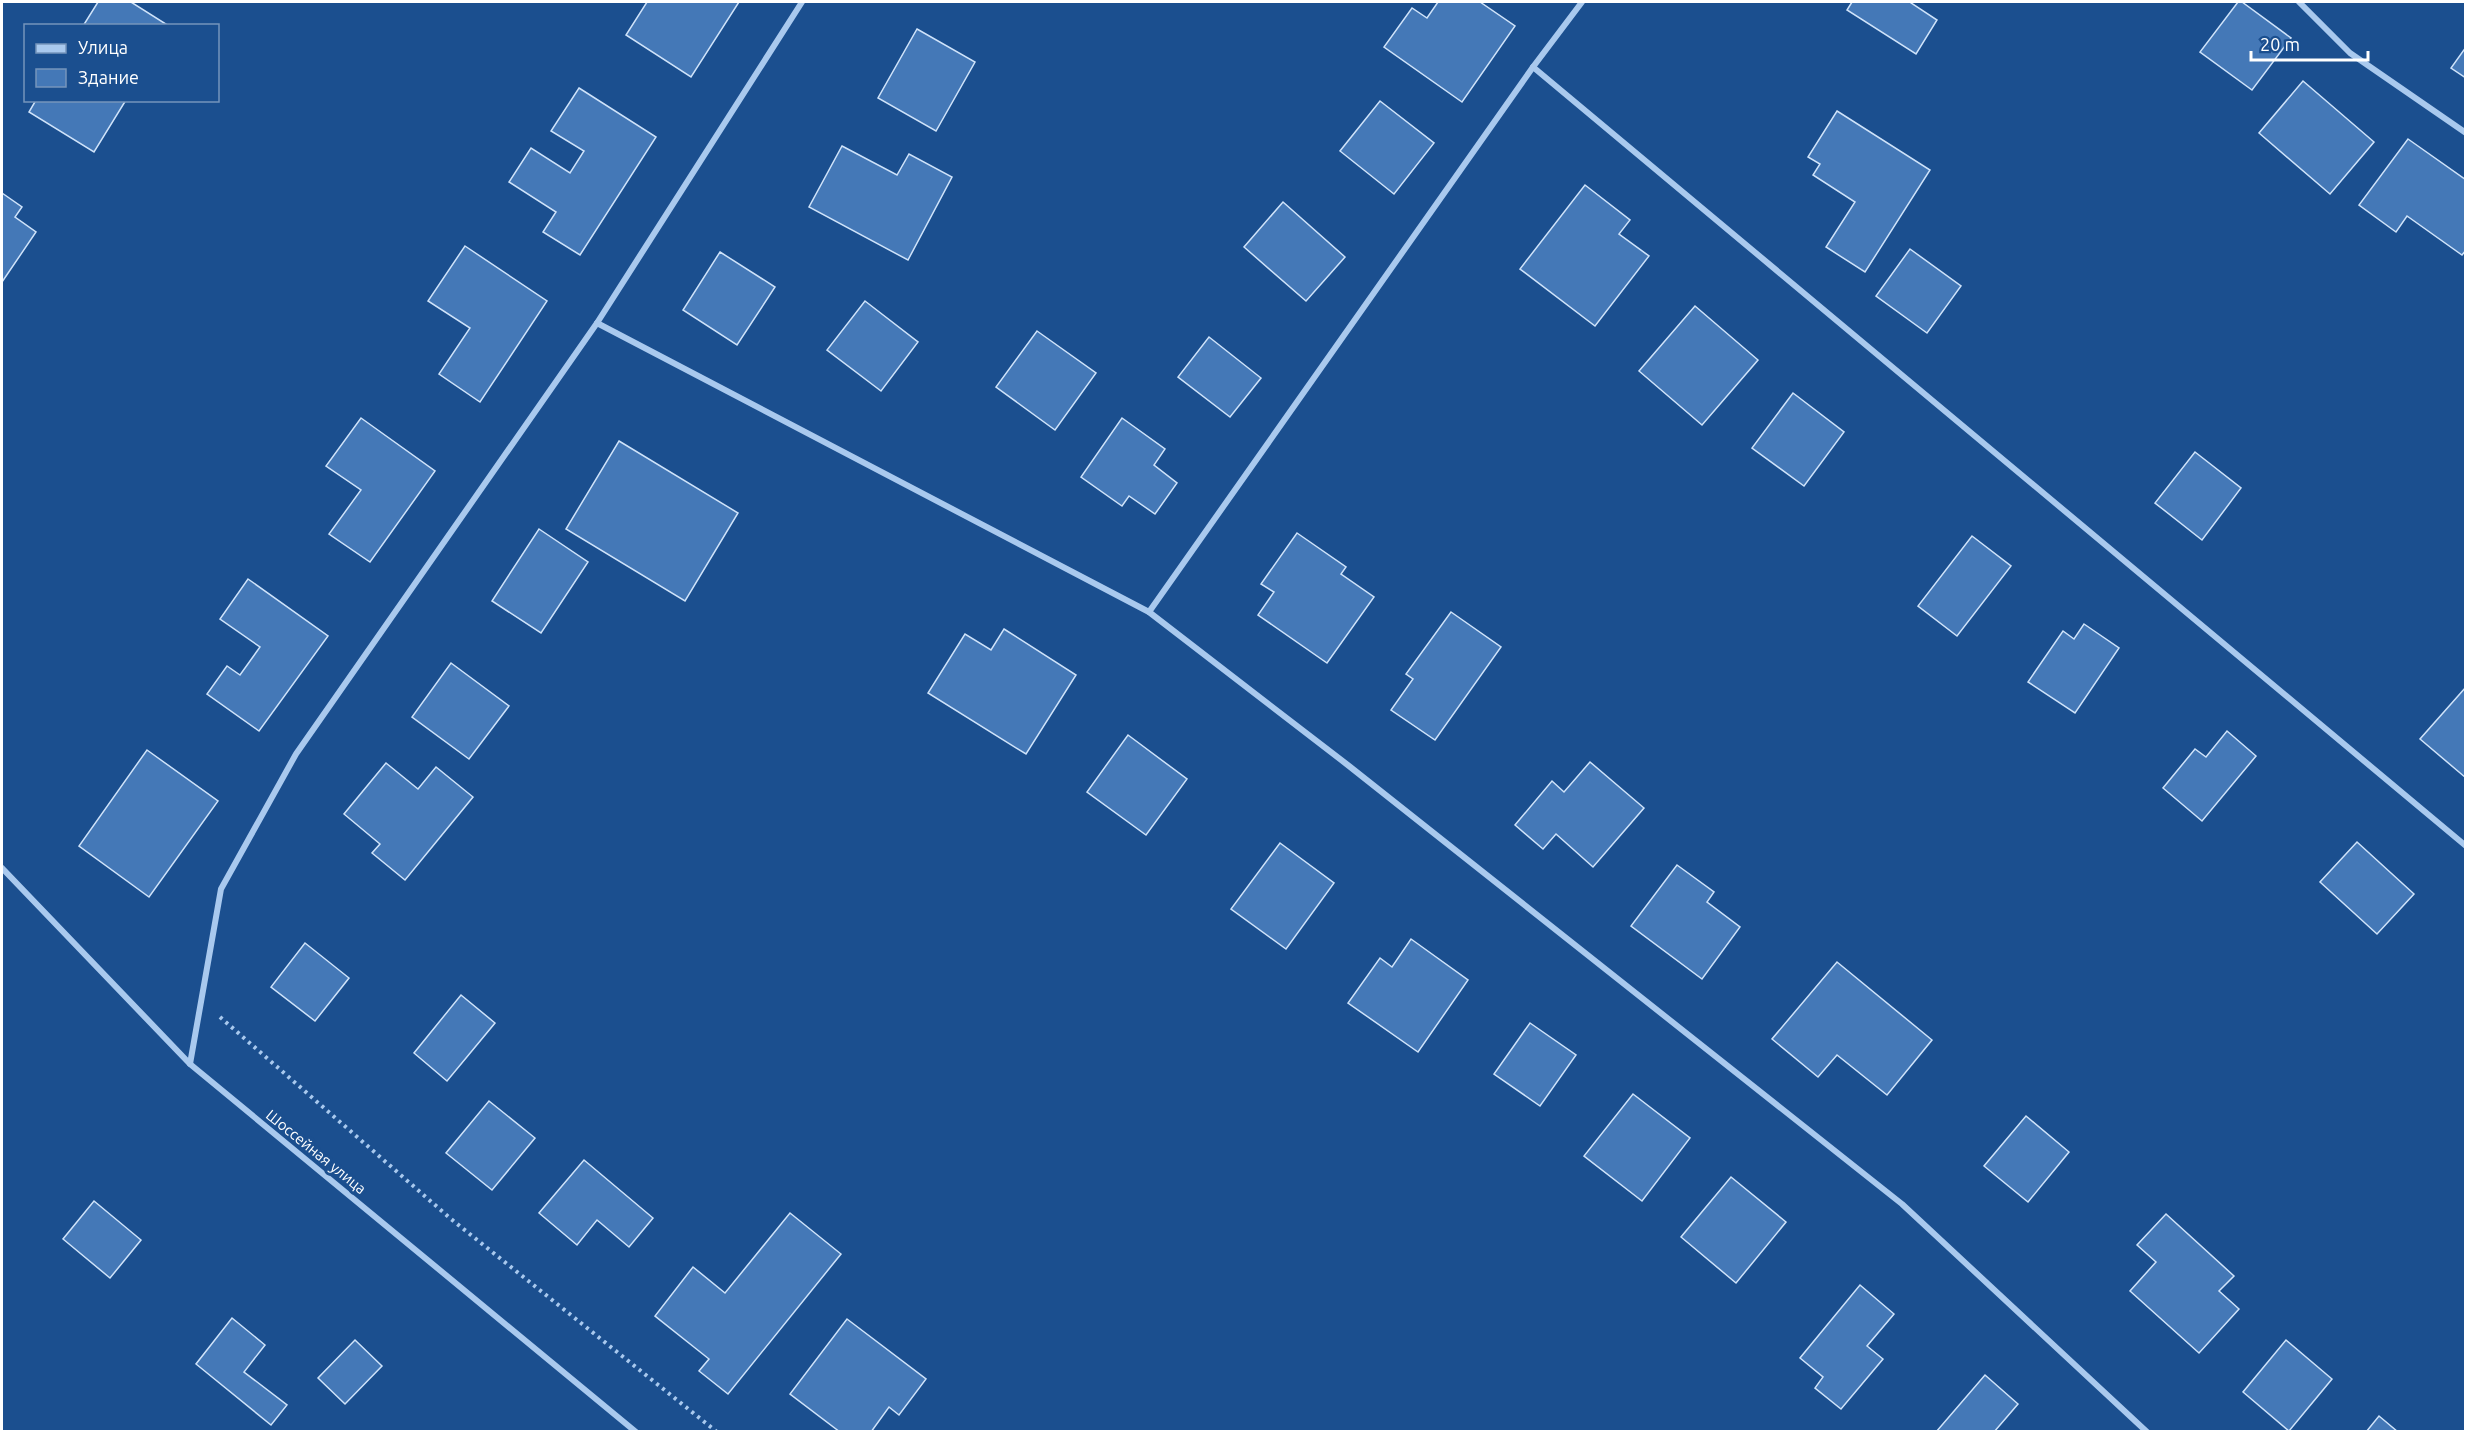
<svg xmlns="http://www.w3.org/2000/svg" width="2467" height="1433" font-family="Ubuntu,sans-serif">
  <style>
    .building { fill: #4478b7; stroke: #cfe3fa; stroke-width: 1.5 }
    .lines { fill: none; stroke-linecap: round; stroke-linejoin: round }
    .path { stroke: #a9c9ee; stroke-width: 4; stroke-dasharray: 3 4.5; stroke-linecap: butt }
    .minor { stroke: #a9c9ee; stroke-width: 6 }
    .labels { text-anchor: middle; stroke-width: 6; stroke-linejoin: round; paint-order: stroke }
    .street-label { font-size: 15px; fill: #fff; stroke: #1b4f8f }
  </style>
  <rect width="100%" height="100%" fill="#1b4f8f"/>
  <g class="building">
    <polygon points="98,2 131,2 169,26 83,26"/>
    <polygon points="647,2 739,2 691,77 626,35"/>
    <polygon points="1438,2 1480,2 1515,26 1462,102 1384,47 1412,8 1427,18"/>
    <polygon points="1852,2 1912,2 1911,3 1937,20 1916,54 1847,10"/>
    <polygon points="2238,2 2242,2 2291,38 2252,90 2200,52"/>
    <polygon points="917,29 975,62 936,131 878,98"/>
    <polygon points="2466,47 2466,78 2451,68"/>
    <polygon points="2303,81 2374,142 2330,194 2259,133"/>
    <polygon points="579,88 656,137 580,255 543,232 556,212 509,182 531,148 570,173 584,151 551,131"/>
    <polygon points="36,100 126,100 94,152 29,112"/>
    <polygon points="1380,101 1434,143 1394,194 1340,151"/>
    <polygon points="1837,111 1930,170 1865,272 1826,247 1855,202 1813,175 1820,164 1808,157"/>
    <polygon points="2408,139 2466,180 2466,250 2462,255 2407,216 2396,232 2359,205"/>
    <polygon points="842,146 897,175 909,154 952,177 908,260 809,207"/>
    <polygon points="1585,185 1630,220 1619,234 1649,256 1595,326 1520,269"/>
    <polygon points="2,193 22,207 15,217 36,232 2,282"/>
    <polygon points="1283,202 1345,257 1306,301 1244,247"/>
    <polygon points="465,246 547,301 480,402 439,374 470,328 428,301"/>
    <polygon points="1910,249 1961,286 1927,333 1876,296"/>
    <polygon points="720,252 775,287 737,345 683,310"/>
    <polygon points="865,301 918,342 881,391 827,350"/>
    <polygon points="1695,306 1758,360 1702,425 1639,371"/>
    <polygon points="1037,331 1096,373 1055,430 996,387"/>
    <polygon points="1209,337 1261,378 1230,417 1178,377"/>
    <polygon points="1793,393 1844,432 1804,486 1752,448"/>
    <polygon points="361,418 435,471 370,562 329,534 361,490 326,466"/>
    <polygon points="1122,418 1165,449 1154,465 1177,483 1155,514 1129,496 1122,506 1081,477"/>
    <polygon points="619,441 738,513 685,601 566,529"/>
    <polygon points="2195,452 2241,488 2202,540 2155,503"/>
    <polygon points="539,529 588,562 541,633 492,601"/>
    <polygon points="1297,533 1346,567 1341,574 1374,597 1327,663 1258,615 1274,592 1261,584"/>
    <polygon points="1972,536 2011,566 1957,636 1918,606"/>
    <polygon points="248,579 328,636 259,731 207,694 227,666 240,675 260,647 220,619"/>
    <polygon points="1451,612 1501,647 1435,740 1391,710 1413,679 1406,674"/>
    <polygon points="2084,624 2119,648 2075,713 2028,682 2063,631 2074,639"/>
    <polygon points="1004,629 1076,675 1026,754 928,693 965,634 991,650"/>
    <polygon points="451,663 509,706 469,759 412,717"/>
    <polygon points="2466,687 2466,778 2420,739"/>
    <polygon points="2227,731 2256,756 2202,821 2163,788 2195,749 2206,757"/>
    <polygon points="1128,735 1187,779 1146,835 1087,792"/>
    <polygon points="147,750 218,801 149,897 79,846"/>
    <polygon points="1590,762 1644,808 1593,867 1556,834 1543,849 1515,825 1552,781 1564,792"/>
    <polygon points="386,763 418,789 436,767 473,797 405,880 372,853 380,844 344,814"/>
    <polygon points="2357,842 2414,894 2377,934 2320,882"/>
    <polygon points="1280,843 1334,883 1286,949 1231,909"/>
    <polygon points="1677,865 1714,892 1707,902 1740,927 1702,979 1631,926"/>
    <polygon points="1411,939 1468,980 1418,1052 1348,1003 1380,958 1392,967"/>
    <polygon points="305,943 349,978 315,1021 271,987"/>
    <polygon points="1837,962 1932,1040 1887,1095 1837,1055 1818,1077 1772,1039"/>
    <polygon points="461,995 495,1023 447,1081 414,1053"/>
    <polygon points="1530,1023 1576,1055 1540,1106 1494,1074"/>
    <polygon points="1633,1094 1690,1138 1642,1201 1584,1156"/>
    <polygon points="489,1101 535,1138 492,1190 446,1153"/>
    <polygon points="2026,1116 2069,1152 2028,1202 1984,1166"/>
    <polygon points="584,1160 653,1218 629,1247 597,1220 577,1245 539,1213"/>
    <polygon points="1731,1177 1786,1222 1736,1283 1681,1237"/>
    <polygon points="94,1201 141,1240 110,1278 63,1239"/>
    <polygon points="790,1213 841,1254 728,1394 699,1371 709,1359 655,1316 693,1267 725,1293"/>
    <polygon points="2166,1214 2234,1276 2219,1291 2239,1309 2199,1353 2130,1291 2156,1262 2137,1245"/>
    <polygon points="1860,1285 1894,1314 1867,1346 1883,1359 1841,1409 1815,1388 1823,1377 1800,1358"/>
    <polygon points="232,1318 265,1345 244,1372 287,1405 271,1425 196,1364"/>
    <polygon points="847,1319 926,1379 899,1415 889,1407 871,1432 840,1432 790,1394"/>
    <polygon points="355,1340 382,1366 345,1404 318,1378"/>
    <polygon points="2286,1340 2332,1379 2289,1431 2243,1392"/>
    <polygon points="1985,1375 2018,1404 1994,1432 1936,1432"/>
    <polygon points="2379,1416 2398,1432 2366,1432"/>
  </g>
  <g class="lines">
    <polyline class="path" points="220,1017 451,1219 717,1432"/>
    <g class="minor">
      <polyline points="2299,2 2350,53 2466,133"/>
      <polyline points="1533,67 2466,846"/>
      <polyline points="597,323 1149,612 1349,766 1902,1204 2147,1432"/>
      <polyline points="1149,612 1533,67 1582,2"/>
      <polyline points="2,868 190,1064 636,1432"/>
      <polyline points="190,1064 221,889 296,754 597,323 802,2"/>
    </g>
  </g>
  <g class="labels">
    <g class="street-label">
      <text transform="translate(316 1152) rotate(39)" y="5">Шоссейная улица</text>
    </g>
  </g>
  <rect width="2467" height="1433" fill="none" stroke="#ffffff" stroke-width="6"/>
  <rect x="24" y="24" width="195" height="78" fill="#1b4f8f" stroke="#7695bc" stroke-width="1.5"/>
  <rect x="36" y="44" width="30" height="9" fill="#a9c9ee" stroke="#7695bc" stroke-width="1.5"/>
  <text x="78" y="54" font-size="18" fill="#ffffff">Улица</text>
  <rect x="36" y="69" width="30" height="18" fill="#4478b7" stroke="#7695bc" stroke-width="1.5"/>
  <text x="78" y="84" font-size="18" fill="#ffffff">Здание</text>
  <path d="M2251 51v9h117v-9" fill="none" stroke="#ffffff" stroke-width="3"/>
  <text x="2260" y="51" font-size="18" fill="#ffffff" stroke="#1b4f8f" stroke-width="4.5" paint-order="stroke">20 m</text>
</svg>
